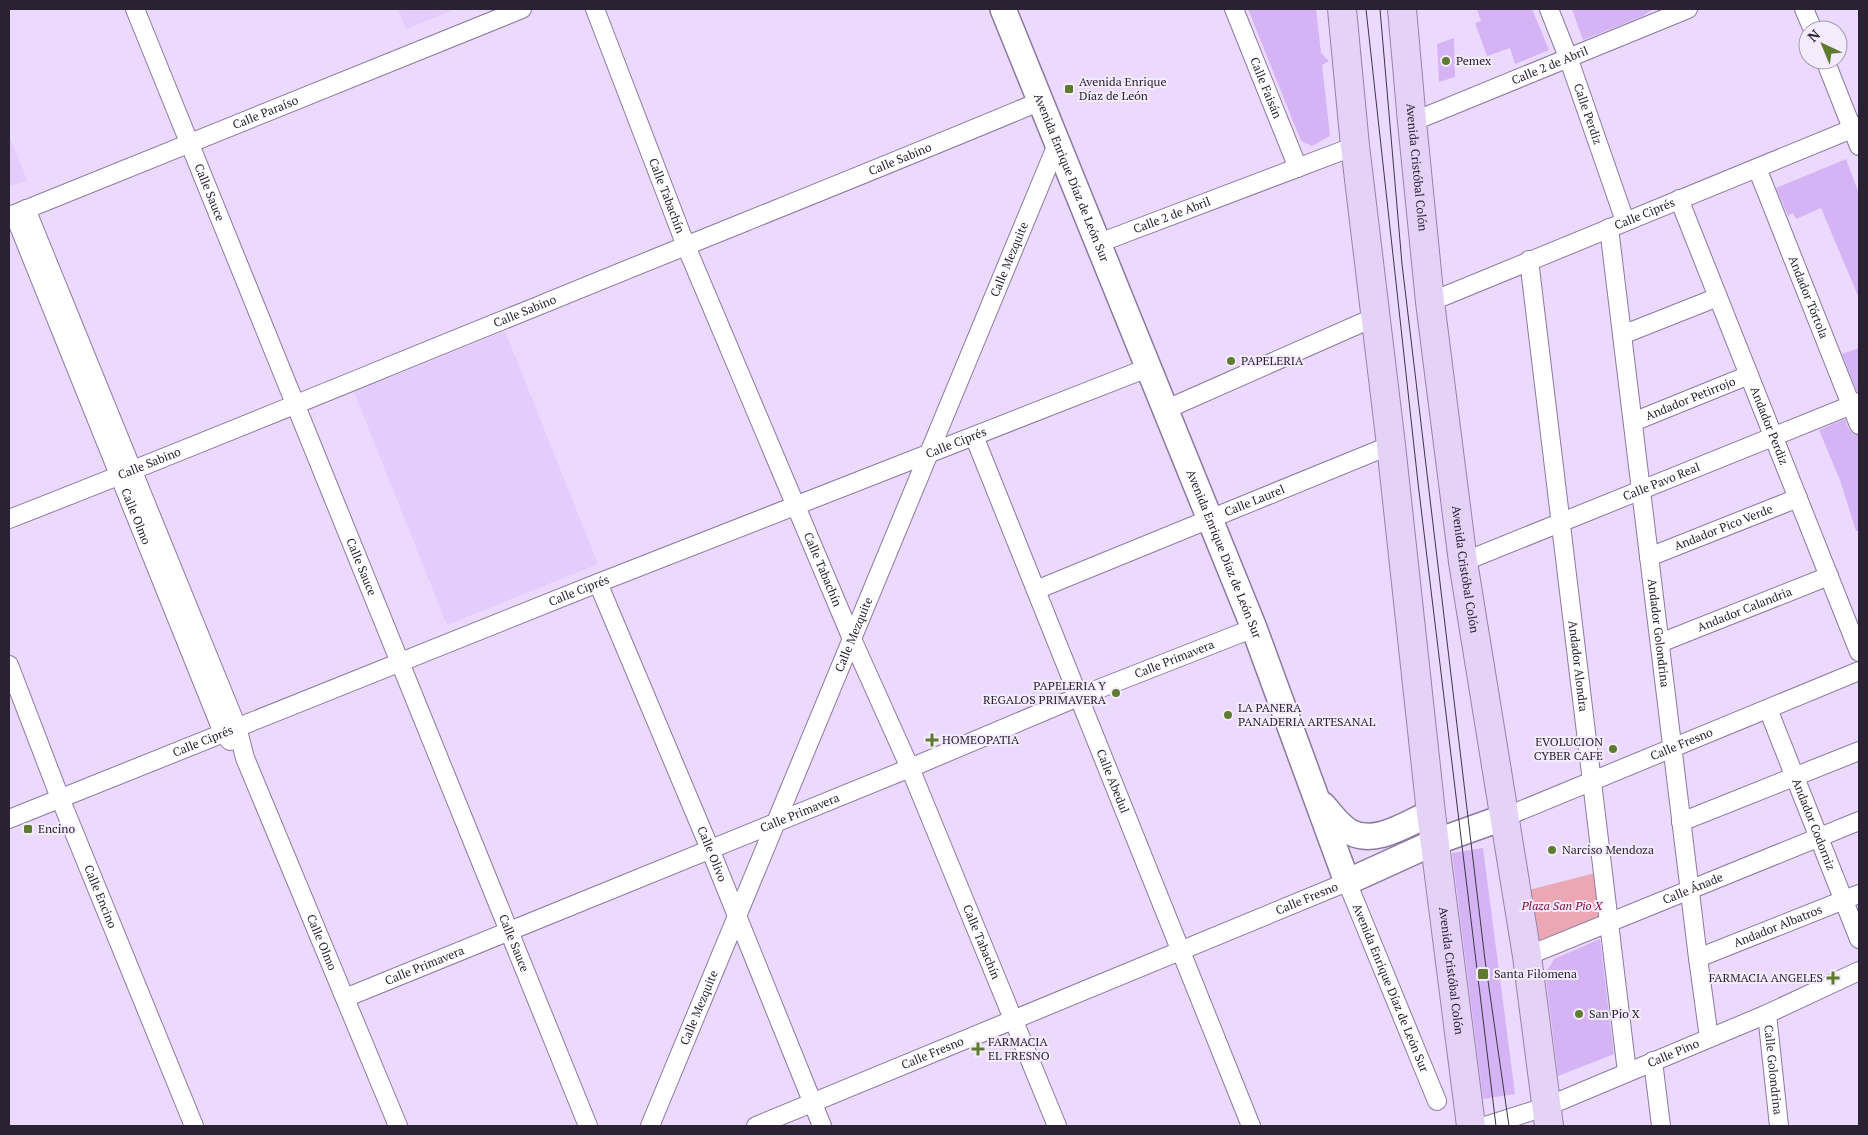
<svg xmlns="http://www.w3.org/2000/svg" width="1868" height="1135" font-family="'PT Serif',serif">
  <style>
    .built { fill: #e4ccfd }
    .green { fill: #eba8b4 }
    .building { fill: #d5b4f5 }
    .lines { fill: none; stroke-linecap: round; stroke-linejoin: round }
    .street-casing { stroke: #8c79a0; stroke-width: 20 }
    .secondary-casing { stroke: #8c79a0; stroke-width: 28 }
    .primary-casing { stroke: #9781ae; stroke-width: 30 }
    .street { stroke: #fff; stroke-width: 18 }
    .secondary { stroke: #fff; stroke-width: 25 }
    .primary { stroke: #e4d2f7; stroke-width: 28 }
    .tram { stroke: #3e3547; stroke-width: 1 }
    .poi-dot { fill: #5e7b30; stroke: #f4ecfd; stroke-width: 2 }
    .labels { text-anchor: middle; stroke-width: 4; stroke-linejoin: round; paint-order: stroke }
    .poi-label { font-size: 12px; fill: #2a2232; stroke: #f4ecfd; text-anchor: start }
    .street-label { font-size: 12px; fill: #2a2232; stroke: #f4ecfd }
    .park-label { font-size: 12px; font-style: italic; fill: #7f0936; stroke: #f4ecfd }
  </style>
  <rect width="100%" height="100%" fill="#ebdafd"/>
  <g class="built">
    <polygon points="398,9 456,9 406,29"/>
    <polygon points="9,136 27,180 9,187"/>
    <polygon points="505,331 598,564 447,625 354,392"/>
  </g>
  <polygon class="green" points="1595,873 1601,917 1537,941 1529,890"/>
  <g class="building">
    <polygon points="1248,9 1316,9 1321,53 1329,61 1322,65 1330,136 1312,146 1301,141"/>
    <polygon points="1477,9 1532,9 1549,50 1515,64 1510,48 1487,56 1475,23 1481,21"/>
    <polygon points="1572,9 1654,9 1641,17 1583,40"/>
    <polygon points="1454,38 1455,77 1439,82 1437,44"/>
    <polygon points="1846,159 1859,194 1859,298 1821,208 1796,219 1793,213 1788,216 1776,188"/>
    <polygon points="1859,348 1859,392 1857,392 1842,354"/>
    <polygon points="1845,419 1849,429 1853,434 1858,435 1859,439 1859,531 1856,531 1840,480 1819,430"/>
    <polygon points="1483,848 1515,1094 1483,1099 1452,853"/>
    <polygon points="1600,939 1614,1054 1558,1076 1545,971 1549,968 1554,959"/>
  </g>
  <g class="lines">
    <defs>
      <g id="street">
        <path id="s1" d="M135,9L588,1126"/>
        <path id="s2" d="M595,9L686,246L852,639L910,768L1057,1126"/>
        <path id="s3" d="M1234,9L1298,168"/>
        <path id="s4" d="M1549,9L1568,57L1625,221"/>
        <polyline points="1804,9 1813,30"/>
        <polyline points="1825,60 1859,146"/>
        <path id="s5" d="M1412,122L1688,9"/>
        <path id="s6" d="M1757,168L1859,425"/>
        <path id="s7" d="M1679,199L1859,652"/>
        <path id="s8" d="M26,209L237,727L245,758L398,1126"/>
        <path id="s9" d="M17,213L522,9"/>
        <path id="s10" d="M14,214L223,733L230,741"/>
        <path id="s11" d="M1609,228L1698,958L1709,1038"/>
        <path id="s12" d="M1099,243L1355,146"/>
        <path id="s13" d="M1529,260L1627,1072"/>
        <path id="s14" d="M1430,302L1859,126"/>
        <polyline points="1622,335 1718,297"/>
        <polyline points="1167,409 1375,317"/>
        <path id="s15" d="M1633,422L1749,375"/>
        <path id="s16" d="M974,436L1251,1126"/>
        <path id="s17" d="M9,519C186,450 362,377 538,306C706,237 874,171 1041,101"/>
        <path id="s18" d="M1649,557L1798,498"/>
        <path id="s19" d="M1463,562L1859,402"/>
        <path id="s20" d="M598,583L710,849L822,1126"/>
        <path id="s21" d="M1036,590L1391,445"/>
        <path id="s22" d="M1660,643L1829,576"/>
        <path id="s23" d="M9,665L60,798L194,1126"/>
        <path id="s24" d="M1768,709L1859,939"/>
        <path id="s25" d="M1505,817L1859,671"/>
        <path id="s26" d="M9,819L598,583L1150,367"/>
        <polyline points="1681,822 1859,751"/>
        <path id="s27" d="M1527,956L1859,821"/>
        <path id="s28" d="M1698,958L1859,894"/>
        <path id="s29" d="M345,998L910,768L1078,697L1254,628"/>
        <path id="s30" d="M1767,1014L1779,1126"/>
        <polyline points="1653,1061 1661,1126"/>
        <path id="s31" d="M650,1126L1058,142"/>
        <path id="s32" d="M756,1126L1347,882L1437,1101"/>
        <path id="s33" d="M1485,1126L1548,1106L1767,1014L1859,971"/>
      </g>
      <g id="secondary">
        <path id="s34" d="M1003,9L1254,628L1347,882L1435,842L1505,817"/>
        <path d="M1323,805C1331,814 1339,826 1350,832C1376,846 1407,823 1431,813"/>
      </g>
      <g id="primary">
        <path id="s35" d="M1342,9L1355,146L1391,445L1431,813L1471,1126"/>
        <path id="s36" d="M1402,9L1412,122L1430,302L1463,562L1527,956L1549,1126"/>
      </g>
    </defs>
    <use href="#street" class="street-casing"/>
    <use href="#secondary" class="secondary-casing"/>
    <use href="#primary" class="primary-casing"/>
    <use href="#street" class="street"/>
    <use href="#secondary" class="secondary"/>
    <use href="#primary" class="primary"/>
    <g class="tram">
      <polyline points="1366,9 1418,483 1496,1126"/>
      <polyline points="1380,9 1402,264 1485,960 1509,1126"/>
    </g>
  </g>
  <g class="poi-dot">
    <circle cx="1446" cy="61" r="5"/>
    <rect x="1064" y="84" width="10" height="10" rx="2.5"/>
    <circle cx="1231" cy="361" r="5"/>
    <circle cx="1116" cy="693" r="5"/>
    <circle cx="1228" cy="715" r="5"/>
    <path d="M929.5 732.5h5v5h5v5h-5v5h-5v-5h-5v-5h5z"/>
    <circle cx="1613" cy="749" r="5"/>
    <rect x="23" y="824" width="10" height="10" rx="2.5"/>
    <circle cx="1552" cy="850" r="5"/>
    <rect x="1477" y="968" width="12" height="12" rx="2.5"/>
    <path d="M1830.5 970.5h5v5h5v5h-5v5h-5v-5h-5v-5h5z"/>
    <circle cx="1579" cy="1014" r="5"/>
    <path d="M975.5 1041.5h5v5h5v5h-5v5h-5v-5h-5v-5h5z"/>
  </g>
  <g class="labels">
    <g class="poi-label">
      <text x="1456" y="65">Pemex</text>
      <text x="1079" y="86">Avenida Enrique<tspan x="1079" dy="14">Díaz de León</tspan></text>
      <text x="1241" y="365">PAPELERIA</text>
      <text x="1106" y="690" text-anchor="end">PAPELERIA Y<tspan x="1106" dy="14">REGALOS PRIMAVERA</tspan></text>
      <text x="1238" y="712">LA PANERA<tspan x="1238" dy="14">PANADERIA ARTESANAL</tspan></text>
      <text x="942" y="744">HOMEOPATIA</text>
      <text x="1603" y="746" text-anchor="end">EVOLUCION<tspan x="1603" dy="14">CYBER CAFE</tspan></text>
      <text x="38" y="833">Encino</text>
      <text x="1562" y="854">Narciso Mendoza</text>
      <text x="1494" y="978">Santa Filomena</text>
      <text x="1823" y="982" text-anchor="end">FARMACIA ANGELES</text>
      <text x="1589" y="1018">San Pio X</text>
      <text x="988" y="1046">FARMACIA<tspan x="988" dy="14">EL FRESNO</tspan></text>
    </g>
    <g class="street-label">
      <text dy="4" stroke="none"><textPath href="#s5" startOffset="149">Calle 2 de Abril</textPath></text>
      <text dy="4" stroke="none"><textPath href="#s3" startOffset="85">Calle Faisán</textPath></text>
      <text dy="4" stroke="none"><textPath href="#s9" startOffset="268">Calle Paraíso</textPath></text>
      <text dy="4" stroke="none"><textPath href="#s4" startOffset="112">Calle Perdiz</textPath></text>
      <text dy="4" stroke="none"><textPath href="#s17" startOffset="961">Calle Sabino</textPath></text>
      <text dy="4" stroke="none"><textPath href="#s36" startOffset="159">Avenida Cristóbal Colón</textPath></text>
      <text dy="4" stroke="none"><textPath href="#s34" startOffset="182">Avenida Enrique Díaz de León Sur</textPath></text>
      <text dy="4" stroke="none"><textPath href="#s1" startOffset="198">Calle Sauce</textPath></text>
      <text dy="4" stroke="none"><textPath href="#s2" startOffset="200">Calle Tabachín</textPath></text>
      <text dy="4" stroke="none"><textPath href="#s14" startOffset="232">Calle Ciprés</textPath></text>
      <text dy="4" stroke="none"><textPath href="#s12" startOffset="78">Calle 2 de Abril</textPath></text>
      <text dy="4" stroke="none"><textPath href="#s31" startOffset="938">Calle Mezquite</textPath></text>
      <text dy="4" stroke="none"><textPath href="#s6" startOffset="139">Andador Tórtola</textPath></text>
      <text dy="4" stroke="none"><textPath href="#s17" startOffset="556">Calle Sabino</textPath></text>
      <text dy="4" stroke="none"><textPath href="#s15" startOffset="62">Andador Petirrojo</textPath></text>
      <text dy="4" stroke="none"><textPath href="#s7" startOffset="244">Andador Perdiz</textPath></text>
      <text dy="4" stroke="none"><textPath href="#s26" startOffset="1019">Calle Ciprés</textPath></text>
      <text dy="4" stroke="none"><textPath href="#s17" startOffset="151">Calle Sabino</textPath></text>
      <text dy="4" stroke="none"><textPath href="#s19" startOffset="214">Calle Pavo Real</textPath></text>
      <text dy="4" stroke="none"><textPath href="#s21" startOffset="236">Calle Laurel</textPath></text>
      <text dy="4" stroke="none"><textPath href="#s10" startOffset="326">Calle Olmo</textPath></text>
      <text dy="4" stroke="none"><textPath href="#s18" startOffset="80">Andador Pico Verde</textPath></text>
      <text dy="4" stroke="none"><textPath href="#s34" startOffset="588">Avenida Enrique Díaz de León Sur</textPath></text>
      <text dy="4" stroke="none"><textPath href="#s1" startOffset="602">Calle Sauce</textPath></text>
      <text dy="4" stroke="none"><textPath href="#s2" startOffset="605">Calle Tabachín</textPath></text>
      <text dy="4" stroke="none"><textPath href="#s36" startOffset="564">Avenida Cristóbal Colón</textPath></text>
      <text dy="4" stroke="none"><textPath href="#s26" startOffset="614">Calle Ciprés</textPath></text>
      <text dy="4" stroke="none"><textPath href="#s22" startOffset="91">Andador Calandria</textPath></text>
      <text dy="4" stroke="none"><textPath href="#s11" startOffset="408">Andador Golondrina</textPath></text>
      <text dy="4" stroke="none"><textPath href="#s31" startOffset="532">Calle Mezquite</textPath></text>
      <text dy="4" stroke="none"><textPath href="#s29" startOffset="896">Calle Primavera</textPath></text>
      <text dy="4" stroke="none"><textPath href="#s13" startOffset="409">Andador Alondra</textPath></text>
      <text dy="4" stroke="none"><textPath href="#s26" startOffset="209">Calle Ciprés</textPath></text>
      <text dy="4" stroke="none"><textPath href="#s25" startOffset="191">Calle Fresno</textPath></text>
      <text dy="4" stroke="none"><textPath href="#s16" startOffset="372">Calle Abedul</textPath></text>
      <text dy="4" stroke="none"><textPath href="#s29" startOffset="491">Calle Primavera</textPath></text>
      <text dy="4" stroke="none"><textPath href="#s24" startOffset="124">Andador Codorniz</textPath></text>
      <text dy="4" stroke="none"><textPath href="#s20" startOffset="294">Calle Olivo</textPath></text>
      <text dy="4" stroke="none"><textPath href="#s27" startOffset="179">Calle Ánade</textPath></text>
      <text dy="4" stroke="none"><textPath href="#s23" startOffset="249">Calle Encino</textPath></text>
      <text dy="4" stroke="none"><textPath href="#s32" startOffset="596">Calle Fresno</textPath></text>
      <text dy="4" stroke="none"><textPath href="#s28" startOffset="86">Andador Albatros</textPath></text>
      <text dy="4" stroke="none"><textPath href="#s8" startOffset="791">Calle Olmo</textPath></text>
      <text dy="4" stroke="none"><textPath href="#s2" startOffset="1010">Calle Tabachín</textPath></text>
      <text dy="4" stroke="none"><textPath href="#s1" startOffset="1008">Calle Sauce</textPath></text>
      <text dy="4" stroke="none"><textPath href="#s29" startOffset="86">Calle Primavera</textPath></text>
      <text dy="4" stroke="none"><textPath href="#s35" startOffset="968">Avenida Cristóbal Colón</textPath></text>
      <text dy="4" stroke="none"><textPath href="#s32" startOffset="754">Avenida Enrique Díaz de León Sur</textPath></text>
      <text dy="4" stroke="none"><textPath href="#s31" startOffset="128">Calle Mezquite</textPath></text>
      <text dy="4" stroke="none"><textPath href="#s33" startOffset="202">Calle Pino</textPath></text>
      <text dy="4" stroke="none"><textPath href="#s32" startOffset="191">Calle Fresno</textPath></text>
      <text dy="4" stroke="none"><textPath href="#s30" startOffset="56">Calle Golondrina</textPath></text>
    </g>
    <g class="park-label">
      <text x="1562" y="910">Plaza San Pio X</text>
    </g>
  </g>
  <rect width="1868" height="1135" fill="none" stroke="#2a2232" stroke-width="20"/>
  <g transform="translate(1823 45) rotate(316)"><circle r="24" fill="#f4ecfd" stroke="#a39bac"/>
  <path d="M0-4L9 19L0 12L-9 19Z" fill="#5e7b30"/>
  <text y="-8" font-size="14" font-weight="bold" text-anchor="middle" fill="#2a2232">N</text>
  </g>
</svg>
